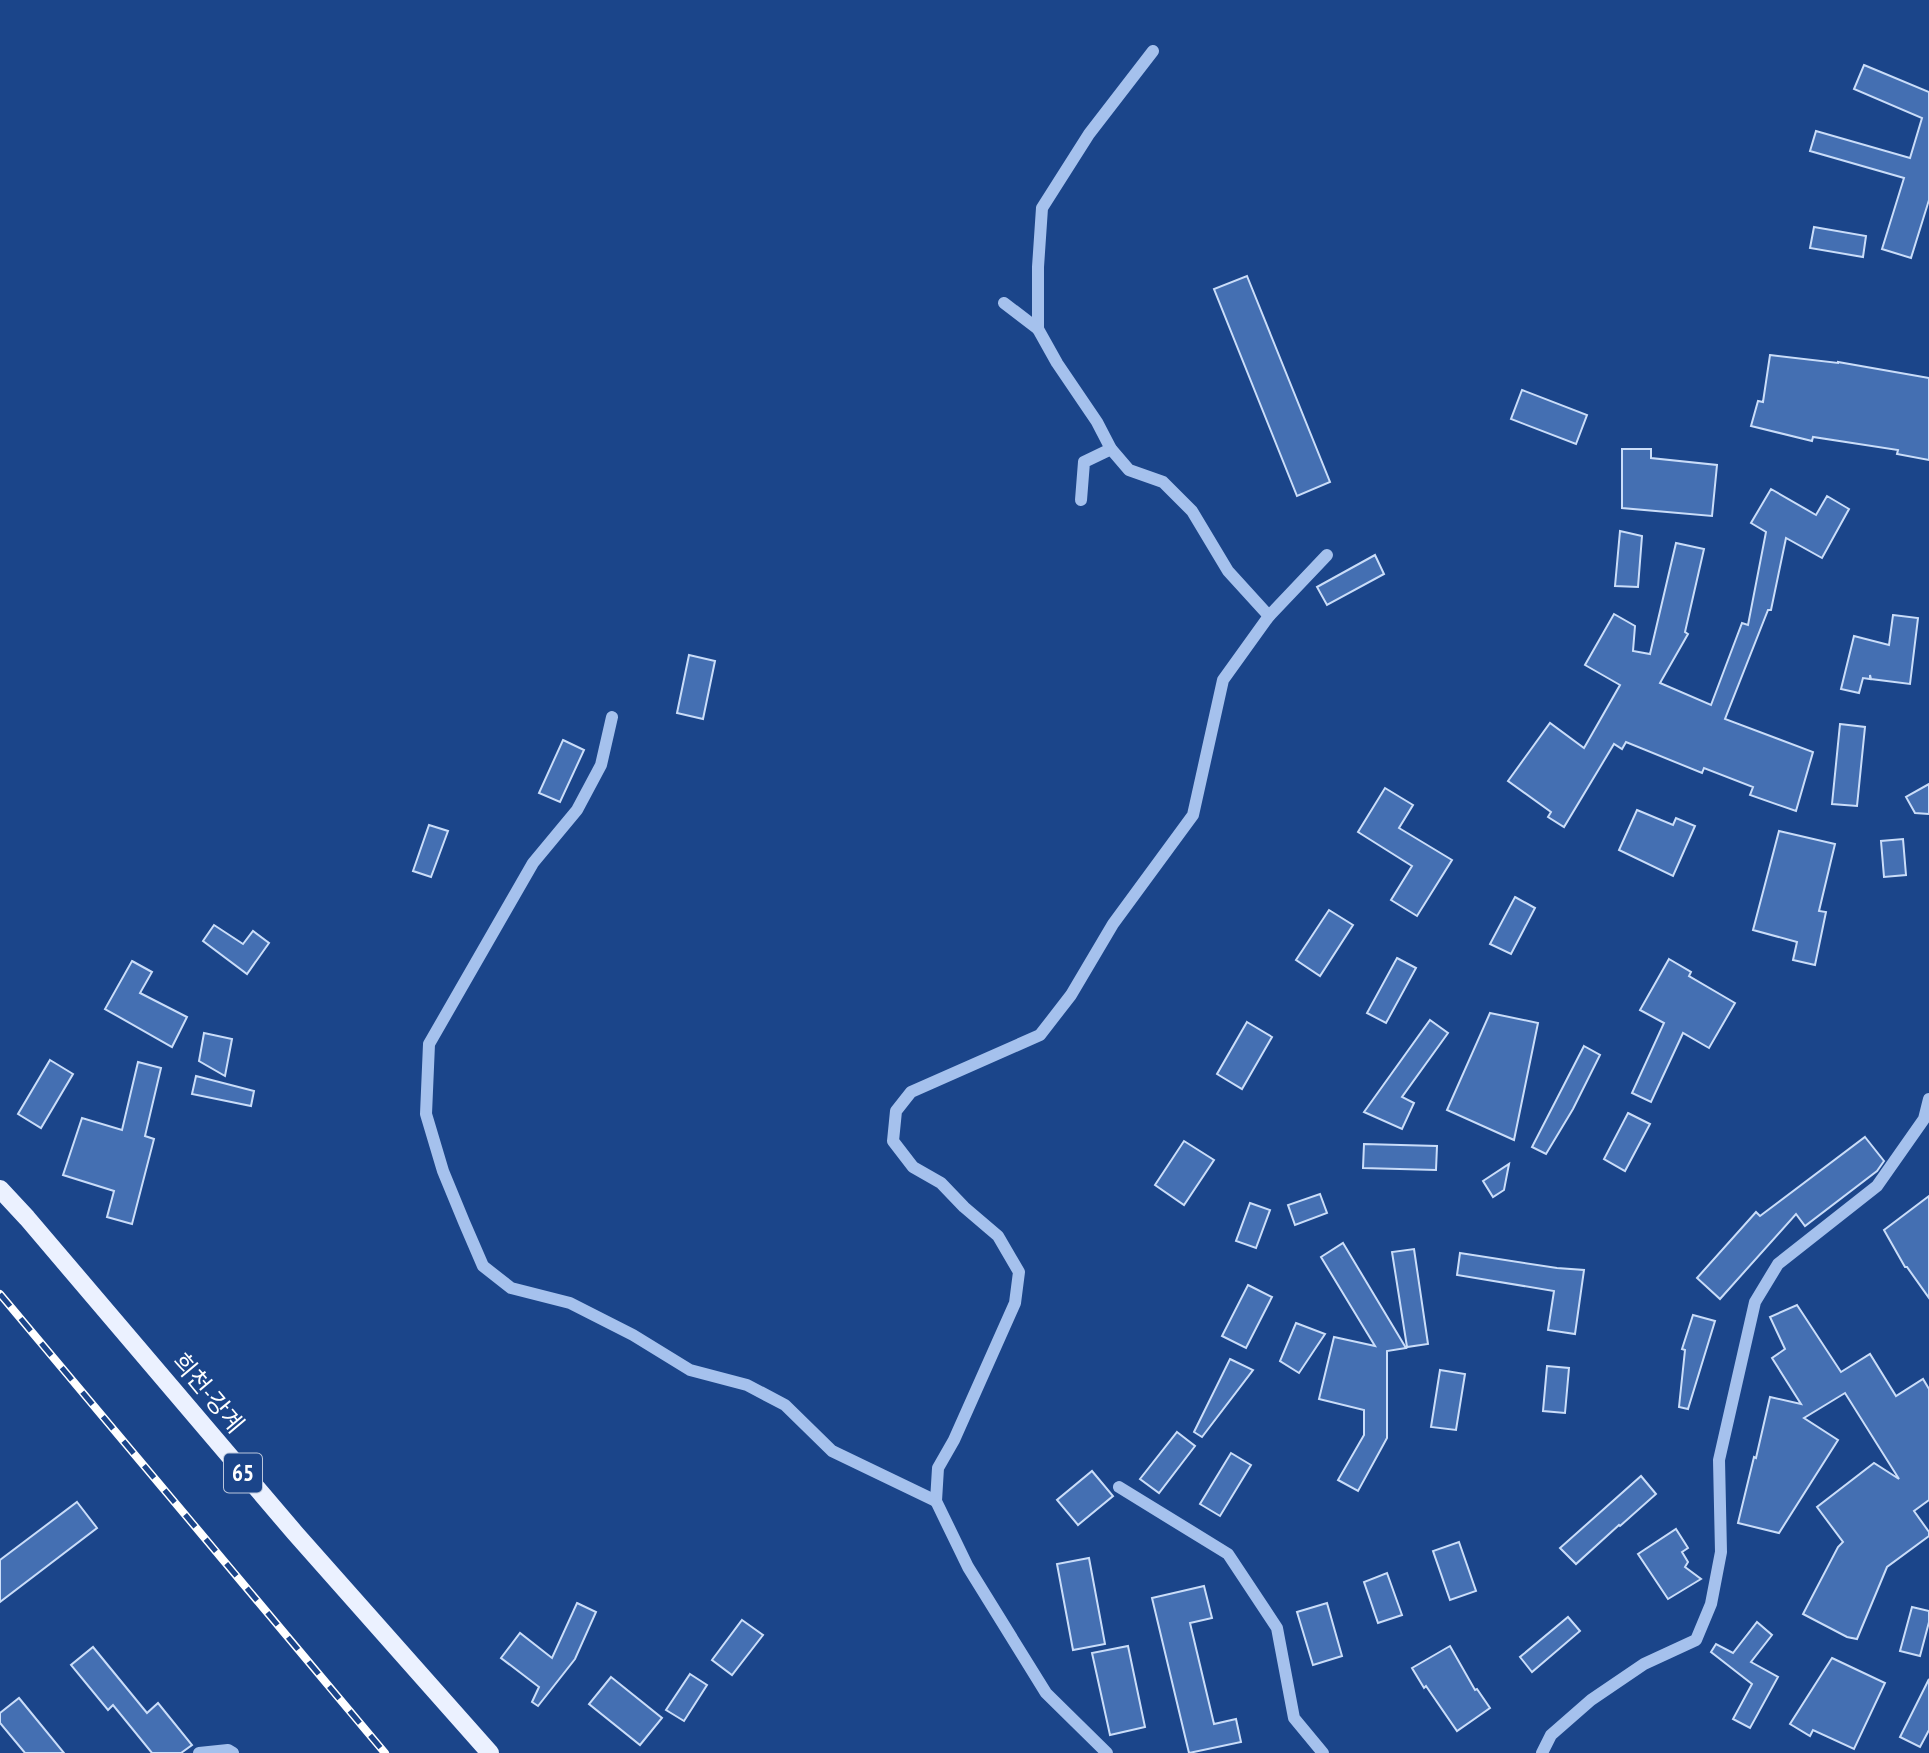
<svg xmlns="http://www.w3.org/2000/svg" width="1929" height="1753" font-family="'PT Sans Narrow','Noto Sans KR',sans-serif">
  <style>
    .building { fill: #446fb2; stroke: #caddf9; stroke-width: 2 }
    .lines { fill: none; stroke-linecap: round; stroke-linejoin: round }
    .minor { stroke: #a5c1ed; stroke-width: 12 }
    .major { stroke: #ebf1ff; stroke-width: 18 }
    .rail-casing { stroke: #fff; stroke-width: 8 }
    .rail { stroke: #1b458a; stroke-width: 5; stroke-dasharray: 16; stroke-linecap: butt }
    .labels { text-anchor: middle; stroke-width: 5; stroke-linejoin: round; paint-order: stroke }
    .shield { fill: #1b458a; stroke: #bbc7dc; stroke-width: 2 }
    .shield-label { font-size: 23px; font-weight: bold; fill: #fff }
    .street-label { font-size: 24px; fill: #fff; stroke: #1b458a }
  </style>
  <rect width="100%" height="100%" fill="#1b458a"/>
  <g class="building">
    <polygon points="1864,65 1929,92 1929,200 1911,258 1882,249 1904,178 1810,151 1816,131 1910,158 1922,118 1854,89"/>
    <polygon points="1814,227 1866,236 1863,257 1810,248"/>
    <polygon points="1247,276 1330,482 1297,496 1214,289"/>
    <polygon points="1770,355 1838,363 1838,362 1929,378 1929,460 1897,454 1898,450 1813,437 1812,441 1751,426 1758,401 1763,402"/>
    <polygon points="1522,390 1587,415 1576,444 1511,419"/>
    <polygon points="1622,449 1651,449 1651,458 1717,465 1712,516 1622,508"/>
    <polygon points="1771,489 1816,515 1827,496 1849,509 1822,558 1786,538 1771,610 1768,610 1725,719 1813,752 1796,811 1750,795 1753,787 1704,768 1702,773 1626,742 1622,749 1614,744 1564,827 1548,817 1551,812 1508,781 1550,723 1584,748 1620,685 1585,665 1614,614 1635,626 1633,651 1650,654 1676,543 1704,549 1685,632 1688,634 1660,683 1711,705 1742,623 1748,625 1766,532 1751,523"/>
    <polygon points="1620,531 1642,536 1638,587 1615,586"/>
    <polygon points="1375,555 1384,574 1327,605 1317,587"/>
    <polygon points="1893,615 1918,618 1910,684 1871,679 1870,675 1870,679 1863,678 1859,693 1841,689 1854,636 1889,645"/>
    <polygon points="689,655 715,661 703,719 677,713"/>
    <polygon points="1840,724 1865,727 1857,806 1832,804"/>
    <polygon points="563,740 584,750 560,802 539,793"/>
    <polygon points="1929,784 1929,814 1915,813 1906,797"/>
    <polygon points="1385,788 1413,805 1399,828 1452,860 1417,916 1391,900 1412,866 1358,832"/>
    <polygon points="1637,810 1673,825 1676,818 1695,826 1673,876 1619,850"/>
    <polygon points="429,825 448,831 431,877 413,871"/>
    <polygon points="1779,831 1835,844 1819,911 1826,912 1815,965 1793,960 1797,942 1753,930"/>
    <polygon points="1903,839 1906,875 1884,877 1881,841"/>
    <polygon points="1515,897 1535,908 1511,954 1490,944"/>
    <polygon points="1329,910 1353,925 1320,976 1296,960"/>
    <polygon points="214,925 243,944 253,931 269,943 247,974 203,941"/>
    <polygon points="1397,958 1416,968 1386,1023 1367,1013"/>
    <polygon points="1669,959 1691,972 1689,976 1735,1003 1709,1048 1683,1033 1651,1102 1632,1093 1664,1023 1640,1010"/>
    <polygon points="132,961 152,972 140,993 187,1017 172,1047 105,1009"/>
    <polygon points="1490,1013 1538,1023 1514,1140 1447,1110"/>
    <polygon points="1430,1020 1448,1033 1402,1097 1414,1103 1402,1129 1364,1112"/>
    <polygon points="1247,1022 1272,1037 1242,1089 1217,1074"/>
    <polygon points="204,1033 232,1039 225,1076 199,1061"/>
    <polygon points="1584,1046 1600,1055 1573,1109 1546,1154 1532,1147"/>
    <polygon points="50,1060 73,1074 41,1128 18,1114"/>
    <polygon points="138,1062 161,1068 145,1136 154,1139 132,1224 107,1217 114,1191 63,1175 82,1118 122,1130"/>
    <polygon points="196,1076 254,1091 251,1106 192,1094"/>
    <polygon points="1628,1113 1650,1124 1625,1171 1604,1159"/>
    <polygon points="1865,1137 1884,1161 1877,1171 1805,1226 1796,1214 1720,1299 1697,1278 1756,1212 1760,1216"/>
    <polygon points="1184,1141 1214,1160 1184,1205 1155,1185"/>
    <polygon points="1364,1144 1437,1146 1436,1170 1363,1168"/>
    <polygon points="1509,1164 1504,1190 1493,1197 1483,1181"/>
    <polygon points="1320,1194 1327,1213 1295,1225 1288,1205"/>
    <polygon points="1929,1196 1929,1298 1907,1267 1905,1267 1884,1230"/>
    <polygon points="1250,1203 1270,1210 1256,1248 1236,1241"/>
    <polygon points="1343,1243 1406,1348 1387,1351 1387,1438 1358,1491 1338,1480 1364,1435 1364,1410 1319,1399 1334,1337 1375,1346 1321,1257"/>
    <polygon points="1414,1249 1428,1344 1407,1347 1392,1252"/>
    <polygon points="1460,1253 1557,1268 1584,1270 1575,1334 1548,1330 1554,1291 1457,1275"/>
    <polygon points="1248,1285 1272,1297 1246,1348 1222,1336"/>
    <polygon points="1797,1305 1841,1372 1870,1354 1896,1396 1923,1379 1929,1389 1929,1500 1914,1511 1929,1532 1929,1536 1887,1567 1857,1639 1847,1637 1803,1614 1838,1547 1843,1542 1817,1507 1874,1463 1899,1479 1845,1393 1804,1418 1838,1440 1779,1533 1738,1523 1754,1457 1756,1458 1770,1397 1801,1404 1772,1358 1785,1349 1770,1317"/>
    <polygon points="1693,1315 1715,1321 1688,1409 1679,1407 1685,1350 1682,1349"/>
    <polygon points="1296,1323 1325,1334 1299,1373 1280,1361"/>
    <polygon points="1230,1359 1253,1370 1202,1437 1194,1432"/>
    <polygon points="1547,1366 1569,1368 1565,1413 1543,1411"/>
    <polygon points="1440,1370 1465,1374 1456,1430 1431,1427"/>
    <polygon points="1177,1432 1195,1446 1159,1493 1140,1479"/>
    <polygon points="1231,1453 1251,1465 1220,1516 1200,1504"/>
    <polygon points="1092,1471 1113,1496 1078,1525 1057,1500"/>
    <polygon points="1641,1476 1656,1494 1620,1526 1619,1525 1576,1564 1560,1548"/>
    <polygon points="77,1502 97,1528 0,1602 0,1560"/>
    <polygon points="1676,1529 1688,1548 1682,1552 1688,1562 1685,1567 1701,1579 1668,1599 1638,1554"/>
    <polygon points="1459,1542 1476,1591 1450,1600 1433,1551"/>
    <polygon points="1089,1558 1105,1644 1073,1650 1057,1564"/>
    <polygon points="1387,1573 1402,1615 1378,1623 1364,1582"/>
    <polygon points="1204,1586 1212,1618 1190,1623 1214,1724 1236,1719 1241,1742 1189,1753 1152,1598"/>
    <polygon points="577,1603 596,1612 575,1659 538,1706 532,1702 539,1687 501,1658 520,1633 552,1658"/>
    <polygon points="1327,1603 1342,1656 1313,1665 1297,1612"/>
    <polygon points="1912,1607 1929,1611 1929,1622 1920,1656 1900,1651"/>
    <polygon points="1568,1617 1580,1631 1532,1672 1520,1657"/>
    <polygon points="742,1620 763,1635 732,1675 712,1660"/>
    <polygon points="1757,1622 1772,1635 1751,1662 1778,1677 1750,1728 1733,1719 1752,1684 1711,1652 1716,1644 1733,1653"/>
    <polygon points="1128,1646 1145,1727 1110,1735 1092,1653"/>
    <polygon points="1450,1646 1475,1690 1477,1689 1490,1708 1457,1731 1426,1686 1424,1688 1412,1668"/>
    <polygon points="93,1647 147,1713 158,1703 192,1745 181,1753 152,1753 113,1705 108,1710 71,1665"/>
    <polygon points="1832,1658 1885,1683 1854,1749 1813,1730 1810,1736 1790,1724"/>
    <polygon points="690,1674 707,1685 684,1721 666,1710"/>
    <polygon points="611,1677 662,1718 640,1745 589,1704"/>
    <polygon points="1929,1679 1929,1730 1920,1747 1900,1737"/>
    <polygon points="19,1698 64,1753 25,1753 0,1723 0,1713"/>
  </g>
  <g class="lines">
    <g class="minor">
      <polyline points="1153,51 1089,134 1042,208 1038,267 1038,329 1057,363 1097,422 1111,449 1129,470 1163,482 1192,511 1228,571 1269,616"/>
      <polyline points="1004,303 1038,329"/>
      <polyline points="1081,500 1084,462 1111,449"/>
      <polyline points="612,717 601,765 577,810 533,863 429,1044 426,1114 443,1171 464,1222 483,1266 511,1288 570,1303 633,1335 690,1370 747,1385 785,1405 832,1451 936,1501"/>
      <polyline points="1119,1487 1228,1554 1277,1628 1294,1718 1323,1753"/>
      <polyline points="199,1753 228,1750 233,1753"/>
      <polyline points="1107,1753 1046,1693 968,1567 936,1501 938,1468 954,1440 1015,1303 1019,1272 998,1236 964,1207 941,1183 913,1167 893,1141 896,1111 911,1092 1040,1035 1071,995 1113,924 1193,815 1223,680 1269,616 1327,555"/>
      <polyline points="1542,1753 1551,1735 1591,1700 1644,1664 1696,1640 1711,1604 1721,1552 1719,1460 1755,1302 1778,1264 1877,1186 1924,1119 1929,1099"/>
    </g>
    <polyline class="major" points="0,1189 27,1218 295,1533 490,1753"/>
    <defs>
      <polyline id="rail" points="0,1294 385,1753"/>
    </defs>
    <use href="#rail" class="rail-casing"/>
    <use href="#rail" class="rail"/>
  </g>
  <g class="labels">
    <rect class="shield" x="224" y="1453.5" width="38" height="39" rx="5"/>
    <g class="shield-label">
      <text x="243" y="1481">65</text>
    </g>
    <g class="street-label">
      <text transform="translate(208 1393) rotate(50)" y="8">희천-강계</text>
    </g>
  </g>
</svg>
